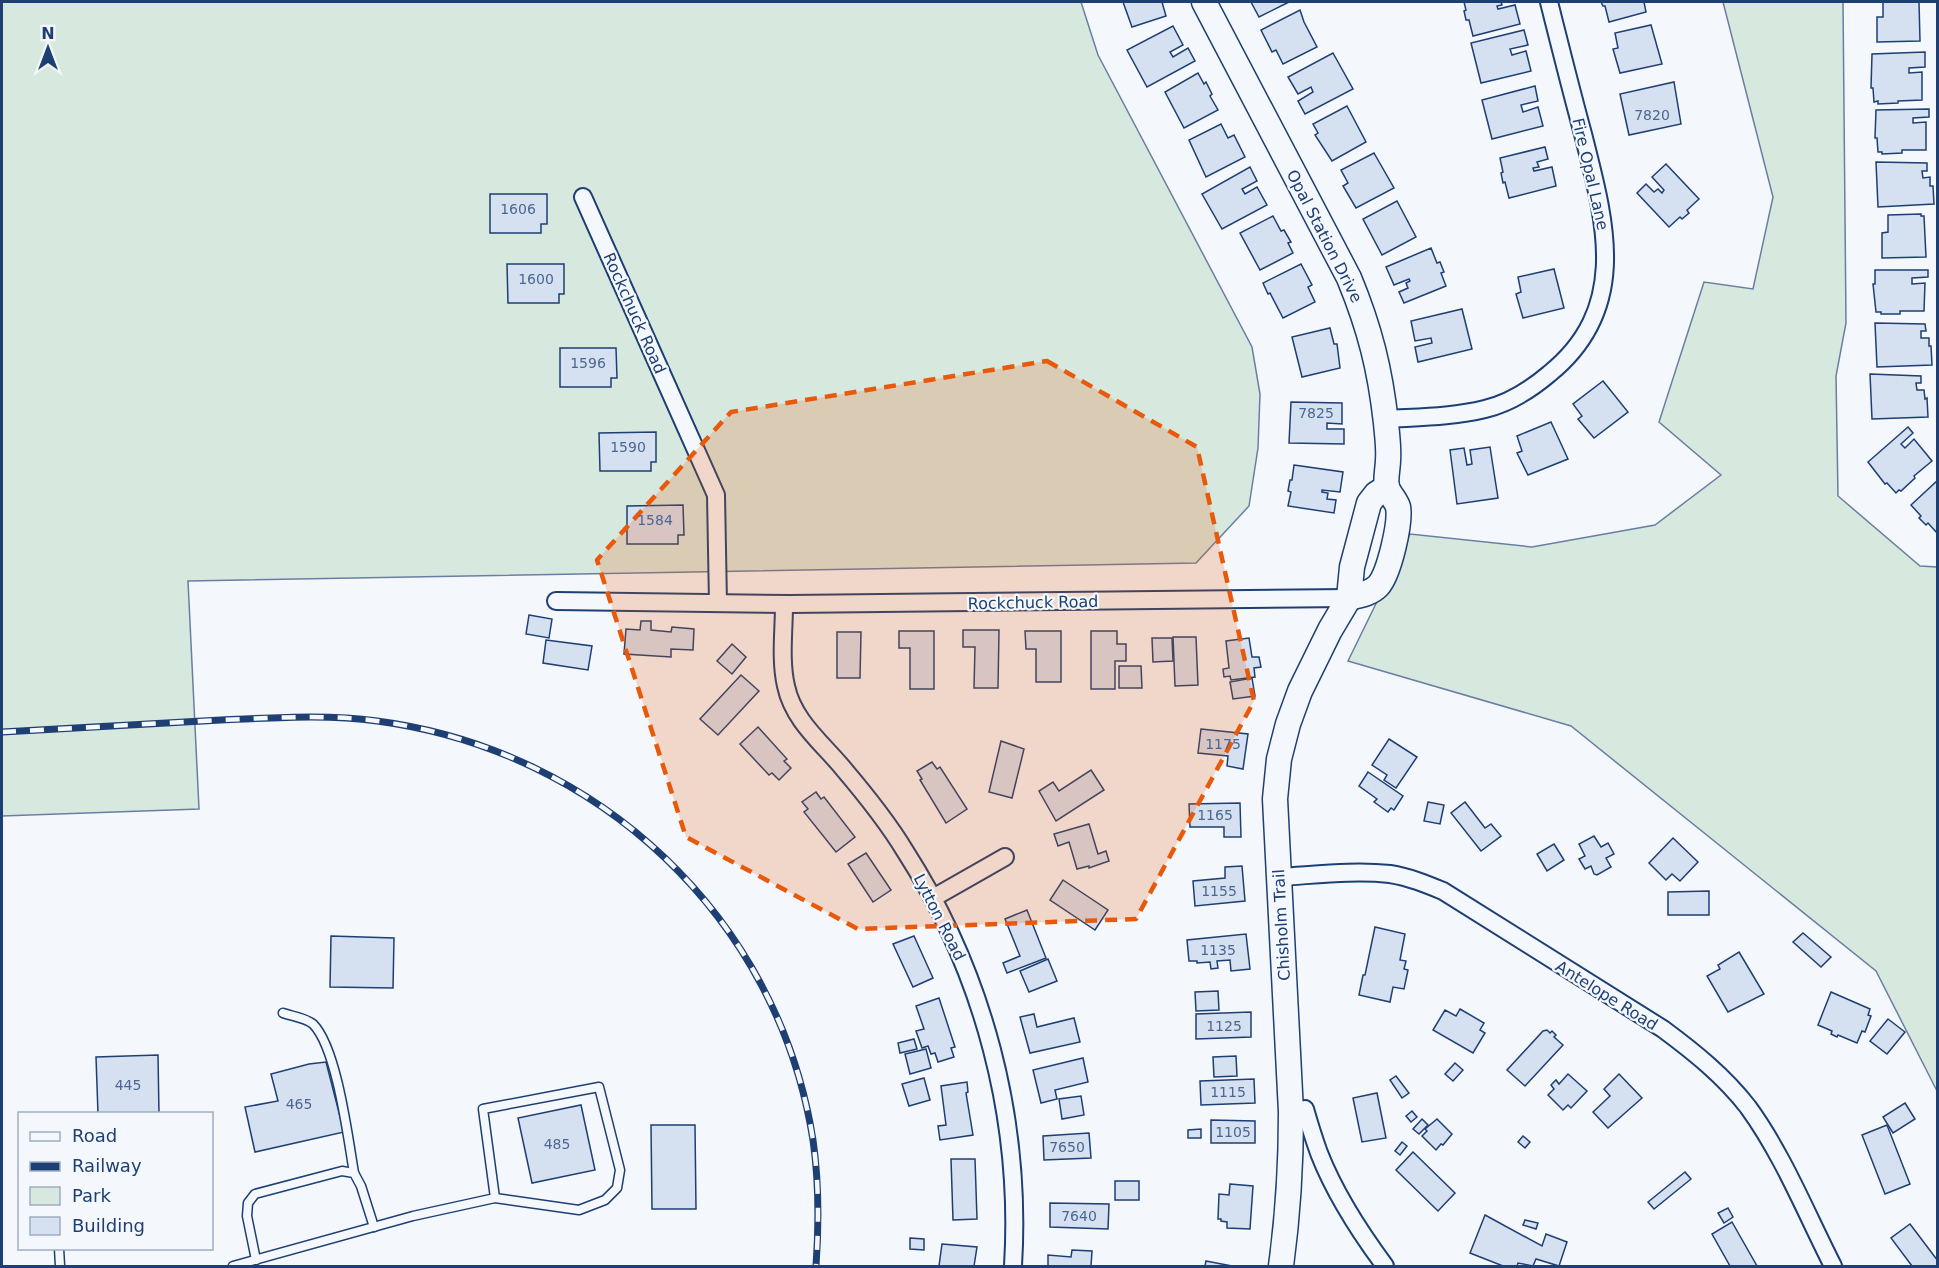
<svg xmlns="http://www.w3.org/2000/svg" width="1939" height="1268" font-family="'DejaVu Sans',sans-serif">
  <style>
    .green { fill: #d7e8df; stroke: #687fa3; stroke-width: 1.5 }
    .building { fill: #d5e0f0; stroke: #1d3f73; stroke-width: 1.5 }
    .lines { fill: none; stroke-linecap: round; stroke-linejoin: round }
    .lane-casing { stroke: #1d3f73; stroke-width: 11 }
    .street-casing { stroke: #1d3f73; stroke-width: 20 }
    .secondary-casing { stroke: #1d3f73; stroke-width: 27 }
    .lane { stroke: #f4f7fb; stroke-width: 8 }
    .street { stroke: #f4f7fb; stroke-width: 16 }
    .secondary { stroke: #f4f7fb; stroke-width: 24 }
    .rail-casing { stroke: #1d3f73; stroke-width: 7 }
    .rail { stroke: #f4f7fb; stroke-width: 4.5; stroke-dasharray: 14; stroke-linecap: butt }
    .marked { fill: #e8590c; fill-opacity: 0.2; stroke: #e8590c; stroke-width: 4.5; stroke-dasharray: 12 8; stroke-linejoin: round }
    .labels { text-anchor: middle; stroke-width: 4.5; stroke-linejoin: round; paint-order: stroke }
    .number-label { font-size: 14px; fill: #4b6792 }
    .street-label { font-size: 16px; fill: #1d3f73; stroke: #f4f7fb }
  </style>
  <rect width="100%" height="100%" fill="#f4f7fb"/>
  <g class="green">
    <polygon points="2,2 1081,2 1098,55 1252,347 1260,394 1258,448 1249,506 1196,563 188,581 199,809 2,816"/>
    <polygon points="1723,2 1843,2 1846,323 1836,376 1838,496 1920,566 1937,567 1937,1091 1876,971 1571,726 1348,661 1410,534 1532,547 1655,525 1721,475 1659,422 1704,282 1753,289 1773,197"/>
  </g>
  <g class="building">
    <polygon points="1123,2 1162,2 1166,16 1132,27"/>
    <polygon points="1251,2 1289,2 1259,17"/>
    <polygon points="1464,2 1501,2 1502,5 1497,6 1498,9 1515,5 1520,24 1473,36 1469,20 1466,20 1464,11 1466,10"/>
    <polygon points="1601,2 1644,2 1646,12 1609,22 1605,6 1603,6"/>
    <polygon points="1883,2 1919,2 1920,41 1877,42 1877,17 1883,17"/>
    <polygon points="1300,10 1304,22 1317,47 1283,64 1276,50 1272,52 1261,30"/>
    <polygon points="1651,25 1662,64 1620,73 1613,49 1618,48 1615,33"/>
    <polygon points="1173,26 1183,45 1170,52 1173,57 1188,48 1195,61 1147,87 1127,50"/>
    <polygon points="1524,30 1528,45 1510,49 1512,55 1526,51 1531,71 1481,83 1471,43"/>
    <polygon points="1925,52 1925,67 1909,68 1909,73 1922,72 1922,100 1898,101 1898,103 1878,104 1878,101 1874,102 1873,88 1871,88 1872,54"/>
    <polygon points="1333,53 1353,89 1305,114 1298,101 1313,92 1311,87 1298,94 1288,77"/>
    <polygon points="1198,73 1204,84 1206,82 1212,94 1210,96 1218,110 1184,128 1165,92"/>
    <polygon points="1674,82 1681,124 1629,135 1620,94"/>
    <polygon points="1535,86 1538,101 1521,105 1523,112 1538,107 1543,126 1492,139 1482,100"/>
    <polygon points="1347,106 1366,142 1332,161 1315,135 1318,133 1313,124"/>
    <polygon points="1929,109 1929,117 1913,118 1913,123 1926,122 1926,150 1902,150 1902,153 1882,154 1882,152 1878,152 1877,138 1875,138 1876,110"/>
    <polygon points="1221,124 1228,138 1234,135 1245,157 1206,177 1189,140"/>
    <polygon points="1545,147 1548,159 1537,162 1539,167 1533,168 1534,171 1552,167 1556,186 1509,198 1505,182 1503,183 1501,173 1503,172 1500,158"/>
    <polygon points="1374,153 1394,188 1356,208 1343,186 1348,183 1341,170"/>
    <polygon points="1876,162 1927,163 1927,171 1922,171 1923,178 1930,177 1930,186 1933,186 1934,204 1878,207"/>
    <polygon points="1666,164 1699,199 1687,210 1689,213 1682,219 1680,217 1669,227 1637,193 1646,184 1654,192 1658,189 1662,193 1664,190 1652,177"/>
    <polygon points="1250,167 1257,181 1242,189 1245,194 1257,187 1267,205 1222,229 1202,194"/>
    <polygon points="490,194 547,194 547,224 541,224 541,233 490,233"/>
    <polygon points="1397,201 1416,237 1382,255 1363,219"/>
    <polygon points="1921,214 1921,216 1924,216 1926,257 1882,258 1882,233 1888,232 1888,215"/>
    <polygon points="1273,216 1281,231 1284,230 1291,242 1288,243 1293,253 1260,270 1240,233"/>
    <polygon points="1431,248 1437,263 1440,262 1444,272 1441,273 1446,286 1404,303 1399,292 1408,288 1406,283 1410,281 1409,279 1394,285 1386,267"/>
    <polygon points="507,264 564,264 564,294 559,294 559,303 508,303"/>
    <polygon points="1301,264 1312,285 1308,287 1315,302 1283,318 1270,293 1268,294 1263,283"/>
    <polygon points="1554,269 1564,308 1523,318 1516,294 1521,292 1518,277"/>
    <polygon points="1875,270 1928,270 1928,277 1912,278 1912,284 1925,283 1924,311 1900,311 1900,314 1881,314 1881,312 1876,312 1873,284 1875,284"/>
    <polygon points="1462,309 1472,349 1418,362 1415,347 1432,343 1431,338 1415,341 1411,321"/>
    <polygon points="1875,323 1925,324 1926,331 1921,331 1921,338 1929,338 1929,346 1931,346 1932,365 1877,367"/>
    <polygon points="1330,328 1334,344 1337,344 1340,368 1302,377 1292,337"/>
    <polygon points="560,348 616,348 617,378 611,378 611,387 560,387"/>
    <polygon points="1870,374 1921,376 1921,383 1916,383 1917,390 1924,390 1925,399 1927,398 1928,417 1872,419"/>
    <polygon points="1603,381 1628,412 1594,438 1578,419 1582,416 1573,404"/>
    <polygon points="1291,402 1342,403 1342,424 1327,423 1327,429 1344,429 1344,444 1289,443"/>
    <polygon points="1551,422 1568,459 1528,475 1517,453 1522,451 1517,436"/>
    <polygon points="1908,427 1913,433 1901,444 1905,448 1914,439 1932,461 1914,476 1915,478 1901,491 1899,490 1896,493 1887,483 1885,484 1868,462"/>
    <polygon points="656,432 656,462 651,462 651,471 600,471 599,433"/>
    <polygon points="1490,447 1498,498 1457,504 1450,450 1464,448 1467,465 1472,464 1470,450"/>
    <polygon points="1294,465 1343,472 1340,492 1322,490 1322,492 1328,493 1327,499 1336,500 1334,513 1288,506 1291,492 1288,491 1290,480 1292,480"/>
    <polygon points="1938,480 1938,534 1928,523 1926,525 1919,518 1921,516 1911,505"/>
    <polygon points="683,505 684,535 678,535 678,544 627,544 627,506"/>
    <polygon points="529,615 552,619 549,638 526,634"/>
    <polygon points="641,621 651,621 651,630 671,632 672,627 694,629 693,650 671,649 671,657 624,654 626,629 640,630"/>
    <polygon points="963,630 999,630 998,688 974,688 975,647 963,647"/>
    <polygon points="899,631 934,631 934,689 910,689 910,648 899,648"/>
    <polygon points="1025,631 1061,631 1061,682 1036,682 1036,649 1026,649"/>
    <polygon points="1091,631 1117,631 1117,644 1126,644 1126,661 1115,661 1115,689 1091,689"/>
    <polygon points="837,632 861,632 860,678 837,678"/>
    <polygon points="1173,637 1196,637 1198,685 1175,686"/>
    <polygon points="1152,638 1172,638 1173,661 1153,662"/>
    <polygon points="1249,638 1252,657 1259,657 1261,667 1254,668 1255,677 1231,680 1230,676 1224,677 1223,669 1229,668 1226,641"/>
    <polygon points="546,640 592,646 588,670 543,663"/>
    <polygon points="732,644 746,657 732,674 717,661"/>
    <polygon points="1119,666 1141,666 1142,688 1119,688"/>
    <polygon points="741,675 759,691 718,735 700,719"/>
    <polygon points="1252,678 1255,696 1233,699 1230,682"/>
    <polygon points="758,727 787,759 784,761 791,768 779,780 772,773 769,775 740,744"/>
    <polygon points="1201,729 1248,734 1243,769 1227,766 1228,756 1198,753"/>
    <polygon points="1389,739 1417,757 1396,788 1384,780 1387,775 1372,765"/>
    <polygon points="1001,741 1024,749 1012,798 989,792"/>
    <polygon points="932,762 937,769 940,767 967,809 946,823 920,780 922,779 917,771"/>
    <polygon points="1091,770 1104,790 1056,821 1039,791 1053,782 1059,791"/>
    <polygon points="1368,772 1403,796 1394,810 1391,808 1388,812 1374,802 1377,799 1359,786"/>
    <polygon points="816,792 821,799 824,797 855,837 836,852 804,812 808,809 802,802"/>
    <polygon points="1428,802 1444,805 1440,824 1424,821"/>
    <polygon points="1465,802 1485,828 1491,824 1501,836 1481,851 1451,813"/>
    <polygon points="1240,803 1241,837 1224,837 1224,827 1190,827 1189,804"/>
    <polygon points="1089,824 1098,854 1106,851 1109,861 1089,868 1089,866 1077,869 1069,842 1058,846 1054,834"/>
    <polygon points="1594,836 1601,847 1608,843 1614,854 1606,858 1611,867 1597,875 1594,874 1591,866 1585,869 1579,859 1585,856 1579,844"/>
    <polygon points="1673,838 1698,862 1680,881 1672,874 1666,880 1649,863"/>
    <polygon points="1554,844 1564,860 1547,871 1537,854"/>
    <polygon points="866,853 891,890 873,902 848,864"/>
    <polygon points="1242,866 1245,901 1195,906 1193,881 1225,878 1225,867"/>
    <polygon points="1063,880 1108,910 1095,930 1050,900"/>
    <polygon points="1709,891 1709,915 1668,915 1668,892"/>
    <polygon points="1027,910 1046,958 1007,973 1003,963 1020,956 1005,919"/>
    <polygon points="1375,927 1405,934 1400,960 1406,961 1404,969 1408,970 1404,989 1393,987 1390,1002 1359,995 1363,975 1365,975"/>
    <polygon points="1803,933 1831,957 1821,967 1793,942"/>
    <polygon points="1246,934 1250,969 1231,971 1230,960 1217,961 1218,968 1211,969 1210,962 1197,963 1197,961 1189,961 1187,940"/>
    <polygon points="331,936 394,938 393,988 330,987"/>
    <polygon points="914,936 933,978 913,987 893,944"/>
    <polygon points="1739,952 1764,994 1728,1012 1707,976 1720,969 1718,965"/>
    <polygon points="1048,959 1057,981 1029,992 1020,971"/>
    <polygon points="1218,991 1219,1010 1196,1011 1195,992"/>
    <polygon points="1831,992 1870,1009 1868,1015 1871,1016 1865,1032 1862,1031 1857,1043 1838,1035 1837,1037 1831,1034 1832,1031 1818,1025"/>
    <polygon points="939,998 955,1047 951,1048 954,1057 938,1062 935,1053 931,1054 928,1046 922,1048 916,1031 924,1029 916,1006"/>
    <polygon points="1460,1009 1484,1023 1480,1030 1485,1033 1473,1053 1433,1030 1445,1010 1456,1016"/>
    <polygon points="1251,1012 1251,1037 1196,1039 1196,1014"/>
    <polygon points="1034,1014 1037,1027 1074,1018 1080,1042 1030,1053 1020,1017"/>
    <polygon points="1888,1019 1905,1032 1887,1054 1870,1041"/>
    <polygon points="1547,1030 1550,1033 1552,1031 1556,1035 1554,1037 1563,1045 1525,1086 1507,1070 1543,1031"/>
    <polygon points="914,1039 917,1049 900,1053 898,1043"/>
    <polygon points="926,1049 931,1068 910,1074 905,1054"/>
    <polygon points="158,1055 159,1114 98,1114 96,1057"/>
    <polygon points="1236,1056 1237,1076 1214,1077 1213,1057"/>
    <polygon points="1083,1058 1088,1082 1055,1090 1057,1099 1041,1103 1033,1070"/>
    <polygon points="326,1062 344,1132 255,1152 245,1107 278,1101 271,1074 309,1064"/>
    <polygon points="1455,1063 1463,1070 1453,1081 1445,1074"/>
    <polygon points="1568,1074 1587,1091 1571,1108 1568,1105 1563,1110 1548,1095 1554,1089 1551,1085 1556,1080 1559,1084"/>
    <polygon points="1619,1074 1642,1098 1608,1128 1593,1112 1610,1096 1604,1089"/>
    <polygon points="1396,1076 1409,1093 1402,1098 1390,1080"/>
    <polygon points="924,1078 930,1100 909,1106 902,1084"/>
    <polygon points="1254,1079 1255,1103 1201,1105 1200,1081"/>
    <polygon points="967,1082 968,1092 966,1093 973,1135 940,1140 938,1126 946,1125 941,1086"/>
    <polygon points="1377,1093 1386,1138 1362,1142 1353,1098"/>
    <polygon points="1081,1096 1084,1115 1062,1119 1059,1099"/>
    <polygon points="1905,1103 1915,1119 1893,1133 1883,1117"/>
    <polygon points="581,1105 595,1170 532,1183 518,1118"/>
    <polygon points="1412,1111 1417,1117 1411,1122 1406,1116"/>
    <polygon points="1422,1119 1428,1125 1419,1134 1413,1129"/>
    <polygon points="1437,1119 1452,1134 1443,1145 1441,1144 1436,1150 1422,1136 1427,1131 1425,1129"/>
    <polygon points="1211,1120 1255,1121 1255,1143 1211,1143"/>
    <polygon points="651,1125 695,1125 696,1209 652,1209"/>
    <polygon points="1887,1125 1910,1184 1885,1194 1862,1135"/>
    <polygon points="1201,1129 1201,1138 1188,1138 1188,1130"/>
    <polygon points="1089,1133 1091,1158 1044,1160 1043,1136"/>
    <polygon points="1523,1136 1530,1142 1525,1148 1518,1142"/>
    <polygon points="1402,1142 1407,1146 1400,1155 1395,1151"/>
    <polygon points="1413,1152 1455,1193 1438,1211 1396,1170"/>
    <polygon points="951,1159 975,1159 977,1219 953,1220"/>
    <polygon points="1685,1172 1691,1179 1654,1209 1648,1202"/>
    <rect x="1115" y="1181" width="24" height="19"/>
    <polygon points="1230,1184 1253,1186 1250,1229 1227,1228 1227,1222 1221,1221 1221,1219 1218,1219 1219,1194 1229,1195"/>
    <polygon points="1050,1203 1109,1204 1108,1229 1050,1227"/>
    <polygon points="1728,1208 1733,1217 1724,1223 1718,1213"/>
    <polygon points="1485,1215 1542,1246 1546,1234 1567,1242 1559,1266 1536,1259 1533,1266 1518,1263 1517,1266 1503,1266 1470,1253"/>
    <polygon points="1525,1220 1538,1223 1536,1229 1523,1225"/>
    <polygon points="1732,1222 1757,1266 1730,1266 1712,1234"/>
    <polygon points="1910,1224 1938,1261 1938,1266 1912,1266 1891,1238"/>
    <polygon points="910,1238 924,1239 924,1250 910,1249"/>
    <polygon points="942,1244 977,1247 974,1266 939,1266"/>
    <polygon points="1072,1250 1092,1251 1091,1266 1048,1266 1048,1255 1071,1257"/>
    <polygon points="1206,1261 1232,1266 1205,1266"/>
  </g>
  <g class="lines">
    <defs>
      <g id="lane">
        <path d="M283,1013C291,1016 306,1018 313,1024C337,1048 348,1138 354,1173"/>
        <polyline points="59,1248 60,1266"/>
        <polyline points="256,1260 247,1216 248,1203 255,1194 342,1171 354,1173 361,1186 374,1227"/>
        <polyline points="233,1266 413,1216 495,1198 483,1109 599,1087 620,1170 617,1188 605,1200 579,1210 495,1198"/>
      </g>
      <g id="street">
        <polyline points="583,197 716,495 718,603"/>
        <path d="M1386,419C1418,417 1453,417 1485,409C1510,403 1530,390 1549,374C1631,308 1605,221 1583,134C1571,90 1560,46 1549,2"/>
        <polyline points="556,601 790,604 1349,598"/>
        <path d="M784,604C784,631 780,660 786,686C793,720 821,742 842,767C865,794 887,821 905,851C984,974 1022,1120 1013,1266"/>
        <path d="M1278,877C1315,875 1353,870 1390,874C1409,877 1426,884 1443,891L1663,1029C1694,1052 1724,1076 1748,1107C1783,1155 1806,1213 1833,1266"/>
        <polyline points="933,898 1005,857"/>
        <path d="M1291,1112L1305,1109C1309,1123 1314,1139 1319,1153C1335,1194 1359,1231 1385,1266"/>
      </g>
      <g id="secondary">
        <path d="M1204,2L1349,278C1370,329 1380,369 1386,423C1387,435 1389,448 1388,460C1388,468 1385,479 1387,487C1389,494 1396,500 1398,507C1401,523 1389,574 1378,586C1370,594 1360,595 1349,598"/>
        <path d="M1281,1266C1288,1215 1291,1164 1291,1112L1275,799L1279,759L1288,724L1300,691L1330,630L1349,598L1352,567L1369,503L1376,494L1387,487"/>
      </g>
    </defs>
    <use href="#lane" class="lane-casing"/>
    <use href="#street" class="street-casing"/>
    <use href="#secondary" class="secondary-casing"/>
    <use href="#lane" class="lane"/>
    <use href="#street" class="street"/>
    <use href="#secondary" class="secondary"/>
    <defs>
      <path id="rail" d="M2,732C75,728 148,724 221,720C273,718 326,714 377,721C598,750 778,917 813,1140C819,1182 819,1224 816,1266"/>
    </defs>
    <use href="#rail" class="rail-casing"/>
    <use href="#rail" class="rail"/>
  </g>
  <path class="marked" d="M1047,361L1197,447L1254,701L1136,919L858,929L686,837L597,560L731,412Z"/>
  <g class="labels">
    <g class="number-label">
      <text x="1652" y="120">7820</text>
      <text x="518" y="214">1606</text>
      <text x="536" y="284">1600</text>
      <text x="588" y="368">1596</text>
      <text x="1316" y="418">7825</text>
      <text x="628" y="452">1590</text>
      <text x="655" y="525">1584</text>
      <text x="1223" y="749">1175</text>
      <text x="1215" y="820">1165</text>
      <text x="1219" y="896">1155</text>
      <text x="1218" y="955">1135</text>
      <text x="1224" y="1031">1125</text>
      <text x="128" y="1090">445</text>
      <text x="1228" y="1097">1115</text>
      <text x="299" y="1109">465</text>
      <text x="1233" y="1137">1105</text>
      <text x="557" y="1149">485</text>
      <text x="1067" y="1152">7650</text>
      <text x="1079" y="1221">7640</text>
    </g>
    <g class="street-label">
      <text transform="translate(1591 174) rotate(77)" y="6">Fire Opal Lane</text>
      <text transform="translate(1325 236) rotate(63)" y="6">Opal Station Drive</text>
      <text transform="translate(635 313) rotate(66)" y="6">Rockchuck Road</text>
      <text transform="translate(1033 602) rotate(-1)" y="6">Rockchuck Road</text>
      <text transform="translate(940 917) rotate(63)" y="6">Lytton Road</text>
      <text transform="translate(1281 925) rotate(-93)" y="6">Chisholm Trail</text>
      <text transform="translate(1607 995) rotate(32)" y="6">Antelope Road</text>
    </g>
  </g>
  <rect width="1939" height="1268" fill="none" stroke="#1d3f73" stroke-width="6"/>
  <rect x="18" y="1112" width="195" height="138" fill="#f4f7fb" stroke="#9eadc5" stroke-width="1.5"/>
  <rect x="30" y="1132" width="30" height="9" fill="#f4f7fb" stroke="#9eadc5" stroke-width="1.5"/>
  <text x="72" y="1142" font-size="18" fill="#1d3f73">Road</text>
  <rect x="30" y="1162" width="30" height="9" fill="#1d3f73" stroke="#9eadc5" stroke-width="1.5"/>
  <text x="72" y="1172" font-size="18" fill="#1d3f73">Railway</text>
  <rect x="30" y="1187" width="30" height="18" fill="#d7e8df" stroke="#9eadc5" stroke-width="1.5"/>
  <text x="72" y="1202" font-size="18" fill="#1d3f73">Park</text>
  <rect x="30" y="1217" width="30" height="18" fill="#d5e0f0" stroke="#9eadc5" stroke-width="1.5"/>
  <text x="72" y="1232" font-size="18" fill="#1d3f73">Building</text>
  <g transform="translate(48 48)" stroke="#f4f7fb" stroke-width="4.5" paint-order="stroke">
  <path d="M0-4.5L10 22L0 15L-10 22Z" fill="#1d3f73"/>
  <text y="-9" font-size="16" font-weight="bold" text-anchor="middle" fill="#1d3f73">N</text>
  </g>
</svg>
